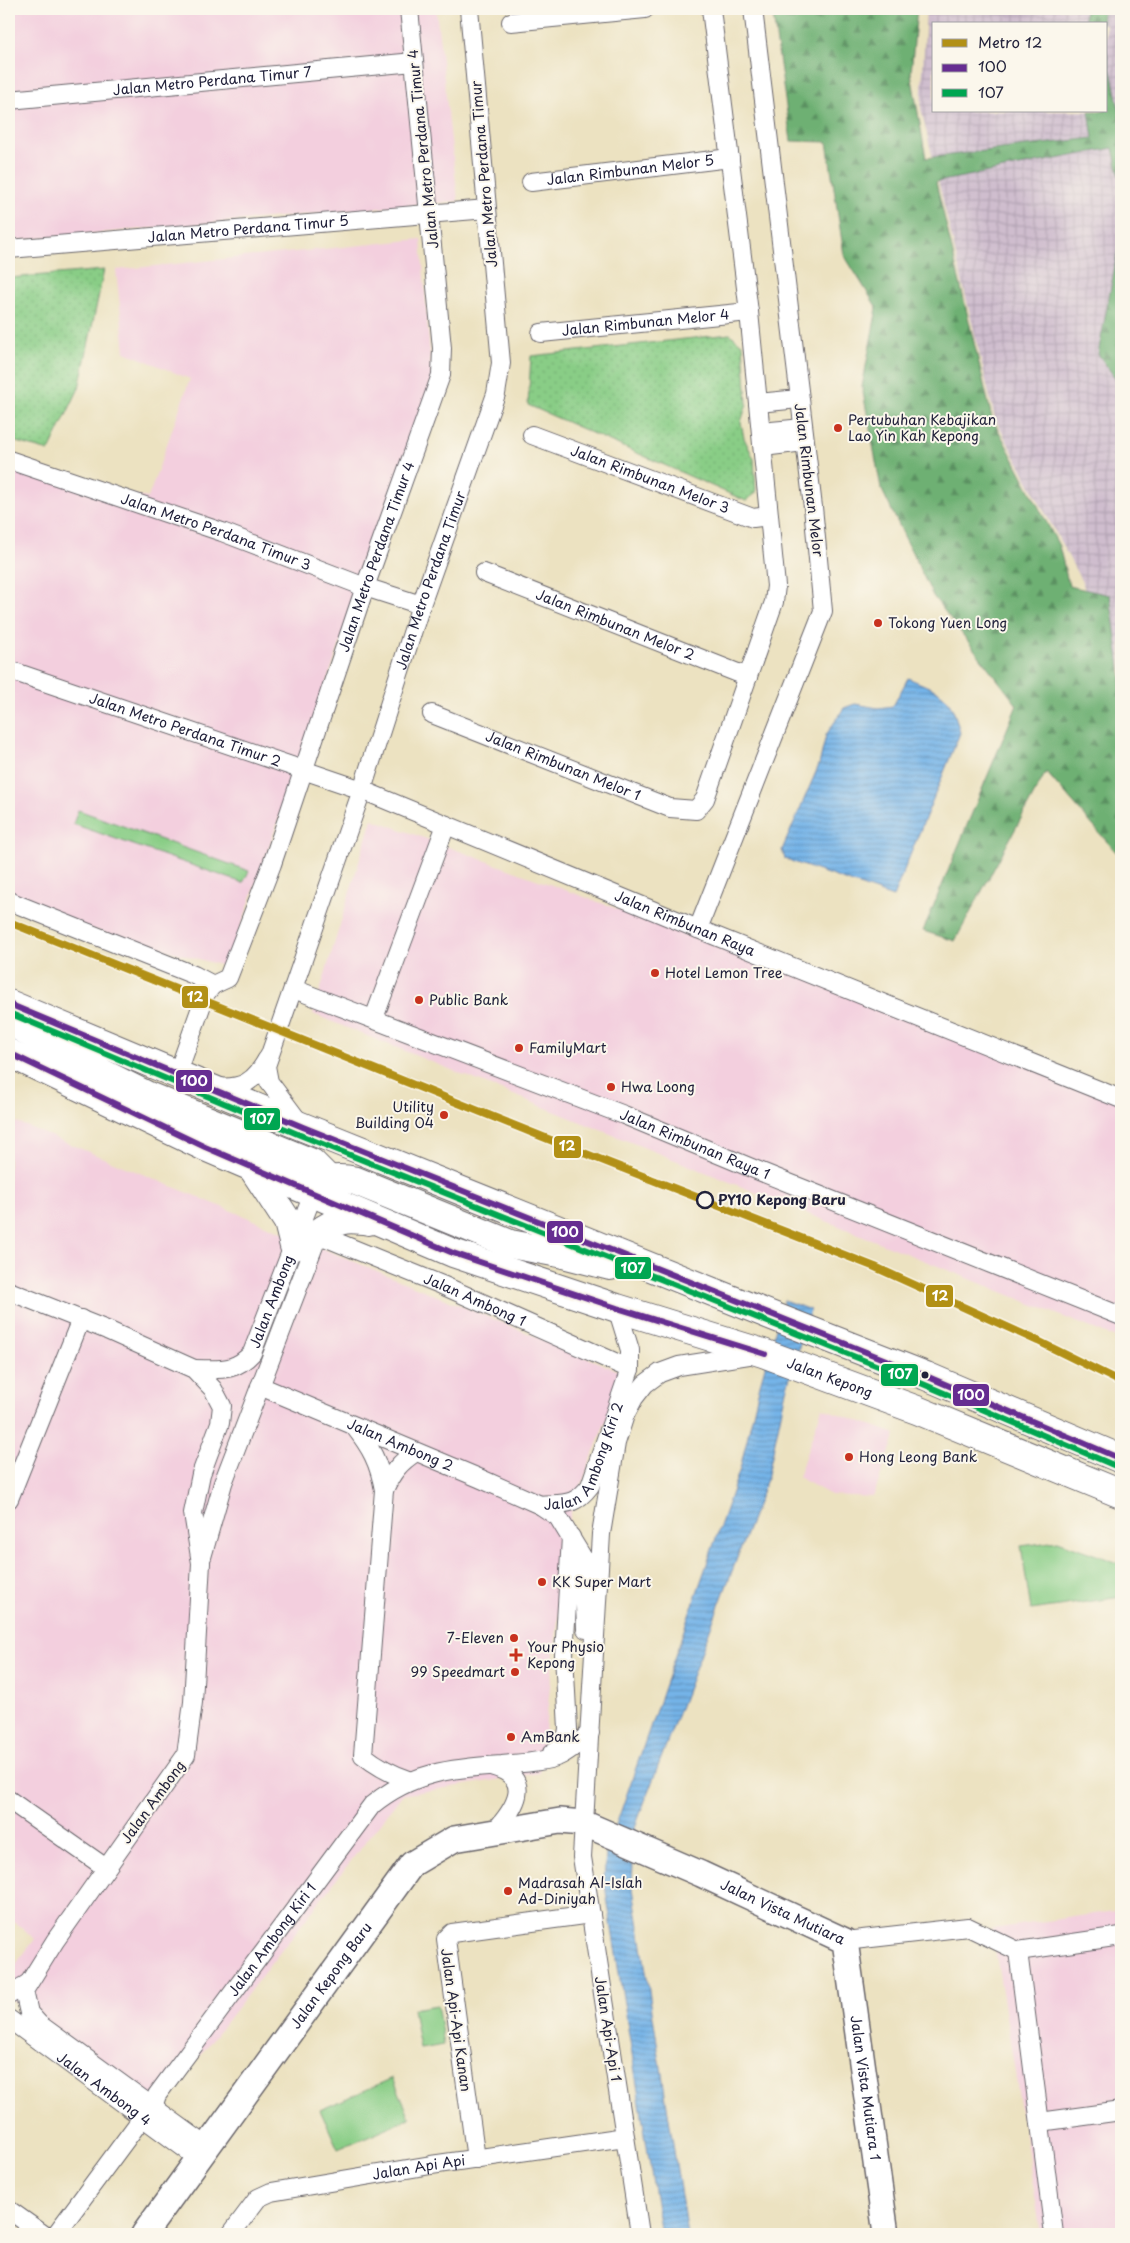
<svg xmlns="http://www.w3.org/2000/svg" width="1130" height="2243" font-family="'Playpen Sans',sans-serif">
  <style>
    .built { fill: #f3cfde }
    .industrial { fill: url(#industrial-grid); fill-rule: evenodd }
    .grass { fill: #89cd86; stroke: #567860 }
    .forest { fill: url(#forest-firs); stroke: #486957 }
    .park { fill: url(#park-dots); stroke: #567860 }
    .water { fill: url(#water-rules); stroke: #4c6b92 }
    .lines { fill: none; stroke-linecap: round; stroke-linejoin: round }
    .street-casing { stroke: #69656a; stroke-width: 20 }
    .secondary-casing { stroke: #69656a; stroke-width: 28 }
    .primary-casing { stroke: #69656a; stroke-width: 30 }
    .street { stroke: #fff; stroke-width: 18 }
    .secondary { stroke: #fff; stroke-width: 25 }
    .primary { stroke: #fff; stroke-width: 28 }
    .bus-1-casing { stroke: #fbf7ec; stroke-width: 10 }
    .bus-2-casing { stroke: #fbf7ec; stroke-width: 10 }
    .bus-1 { stroke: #662d91; stroke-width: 6 }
    .bus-2 { stroke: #00a651; stroke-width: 6 }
    .metro-1-casing { stroke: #fbf7ec; stroke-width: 11 }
    .metro-1 { stroke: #b29015; stroke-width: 8 }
    .poi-dot { fill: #c8321e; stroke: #fbf7ec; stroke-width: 2 }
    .stop-dot { fill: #fbf7ec; stroke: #22223b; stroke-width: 2.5 }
    .bus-dot { fill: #22223b; stroke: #fbf7ec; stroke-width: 2 }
    .labels { text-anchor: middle; stroke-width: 4; stroke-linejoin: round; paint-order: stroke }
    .street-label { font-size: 14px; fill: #22223b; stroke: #fbf7ec }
    .poi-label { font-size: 14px; fill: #22223b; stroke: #fbf7ec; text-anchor: start }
    .stop-label { font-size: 14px; font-weight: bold; fill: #22223b; stroke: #fbf7ec; text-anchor: start }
    .line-badge { stroke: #fbf7ec; stroke-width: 2 }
    .badge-label { font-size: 14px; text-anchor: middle; font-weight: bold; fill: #fff }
  </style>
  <defs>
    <pattern id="industrial-grid" width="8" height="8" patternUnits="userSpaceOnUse" patternTransform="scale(1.25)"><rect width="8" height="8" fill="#cfbdce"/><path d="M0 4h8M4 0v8" fill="none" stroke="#b1a2b2"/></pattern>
    <pattern id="forest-firs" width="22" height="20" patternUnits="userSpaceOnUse" patternTransform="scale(1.25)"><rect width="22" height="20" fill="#6eb073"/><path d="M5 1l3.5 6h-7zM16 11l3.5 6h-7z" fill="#5a8f60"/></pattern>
    <pattern id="park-dots" width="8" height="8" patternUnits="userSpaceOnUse" patternTransform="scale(1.25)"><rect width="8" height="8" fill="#89cd86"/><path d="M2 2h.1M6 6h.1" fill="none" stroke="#76b075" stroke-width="1.8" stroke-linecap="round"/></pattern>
    <pattern id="water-rules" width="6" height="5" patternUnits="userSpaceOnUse" patternTransform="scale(1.25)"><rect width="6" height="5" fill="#75b4e8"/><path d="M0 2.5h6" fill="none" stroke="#6092bd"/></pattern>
  </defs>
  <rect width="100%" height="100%" fill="#fbf7ec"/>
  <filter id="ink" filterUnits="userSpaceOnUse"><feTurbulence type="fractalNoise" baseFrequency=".02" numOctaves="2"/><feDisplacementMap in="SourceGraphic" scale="10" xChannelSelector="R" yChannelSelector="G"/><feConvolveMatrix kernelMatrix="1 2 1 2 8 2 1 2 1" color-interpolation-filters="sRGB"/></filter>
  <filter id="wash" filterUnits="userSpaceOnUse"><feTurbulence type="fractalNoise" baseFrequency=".0096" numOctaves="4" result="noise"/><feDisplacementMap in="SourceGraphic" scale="20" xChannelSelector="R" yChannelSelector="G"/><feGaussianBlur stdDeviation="1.12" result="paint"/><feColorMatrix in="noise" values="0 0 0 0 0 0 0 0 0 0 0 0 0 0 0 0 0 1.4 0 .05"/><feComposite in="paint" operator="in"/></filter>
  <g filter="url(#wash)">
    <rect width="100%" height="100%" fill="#ece2c1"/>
    <g class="built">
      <polygon points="9,9 436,9 458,201 9,241"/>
      <polygon points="421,239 432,381 227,967 9,906 9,467 148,498 190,379 125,352 116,270"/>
      <polygon points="372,819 1121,1094 1121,1340 313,1014"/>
      <polygon points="9,1119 624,1373 570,1515 540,1773 402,1795 160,2107 9,1997 9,1973 35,1939 9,1918"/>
      <polygon points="822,1408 896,1434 873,1497 831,1495 798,1477"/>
      <polygon points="1121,1910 1121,2234 1041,2234 992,1929"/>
    </g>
    <path class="industrial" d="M926,9H1121V689L1083,584L995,419L921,109ZM934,24H1106V111H934Z"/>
    <g class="grass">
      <polygon points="78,810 249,871 243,883 73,824"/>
      <polygon points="1058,1541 1121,1564 1121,1597 1031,1610 1021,1546"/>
      <polygon points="437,2005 444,2045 420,2049 413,2009"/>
      <polygon points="393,2078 410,2118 338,2149 320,2110"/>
    </g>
    <g class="forest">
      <polygon points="772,9 917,9 911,73 926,158 1093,138 1089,111 1106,111 1106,49 1121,118 1121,183 1113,148 936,182 992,418 1059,546 1069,586 1110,595 1121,675 1121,854 1116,852 1046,772 955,941 923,931 1017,705 933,596 881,488 862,387 877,308 844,255 827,142 791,141"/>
      <polygon points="1085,9 1103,9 1102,24 1085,24"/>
      <polygon points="1121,235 1121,386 1098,354"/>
    </g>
    <g class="park">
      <polygon points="104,270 79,388 49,451 9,440 9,278"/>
      <polygon points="730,334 743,345 747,404 741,422 744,438 754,459 756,493 746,501 528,405 531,356"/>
    </g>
    <g class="water">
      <path d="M908,678C945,694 950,693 960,733L893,897L785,859L782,850L819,765L826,735L844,708L855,704L878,708L893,706Z"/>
      <polygon points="784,1300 810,1310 786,1390 767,1479 635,1827 632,1882 687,2234 661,2234 604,1879 606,1854 740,1469 760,1384"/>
    </g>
  </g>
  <g filter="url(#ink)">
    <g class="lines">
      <defs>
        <g id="street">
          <polyline points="511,22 645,9"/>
          <path id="s1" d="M9,100L414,62"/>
          <path id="s2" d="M531,182L730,158"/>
          <path id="s3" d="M9,249L487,209"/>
          <path id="s4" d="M541,333L749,312"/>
          <polyline points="758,403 799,399"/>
          <polyline points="761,432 803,428"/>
          <path id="s5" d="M532,435L753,518L769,516"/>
          <polyline points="763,447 804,442"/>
          <path id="s6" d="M9,460L222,532L365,587L421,605"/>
          <path id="s7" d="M484,573L748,677"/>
          <path id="s8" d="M9,670L362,790L698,929L1121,1099"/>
          <path id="s9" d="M432,714L670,808L696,810L705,799L774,602L776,586L749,312L711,9"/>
          <polyline points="9,901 194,975 213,985"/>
          <polyline points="698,929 823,611 813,507 753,9"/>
          <path id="s10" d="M294,989L624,1115L754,1169L1121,1316"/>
          <polyline points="374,1018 446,825"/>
          <path id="s11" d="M177,1075L206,993L213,985L228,978L272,864L365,587L441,375L442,348L409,9"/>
          <path d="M216,1087C242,1090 255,1081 267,1059"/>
          <path id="s12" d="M299,1122L269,1082L266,1066L362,790L421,605L496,394L501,363L469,9"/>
          <path id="s13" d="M317,1234L442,1285L630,1369"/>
          <polyline points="9,1291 107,1330 194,1369 213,1389 222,1406 220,1423 201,1474 193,1513 201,1563 193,1702 186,1755 55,1941 24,1991 29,2013 39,2024 208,2147"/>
          <path id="s14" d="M194,1369C219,1369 234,1373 252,1353L313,1194"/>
          <path id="s15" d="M260,1386L479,1478L540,1505L558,1517L583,1558L586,1629"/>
          <path d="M354,1426C371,1448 379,1462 384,1490L363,1755C378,1767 391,1774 409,1780"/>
          <path d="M384,1490C392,1472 400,1462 416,1452"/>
          <polyline points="9,1499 81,1319"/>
          <path id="s16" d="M540,1505C564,1503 574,1507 590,1486L630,1369V1350L617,1308"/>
          <polyline points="202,1557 223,1483 322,1225"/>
          <polyline points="552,1753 565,1744 568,1729 564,1655 571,1537"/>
          <path d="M491,1766C536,1778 515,1809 493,1833"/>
          <polyline points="9,1800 106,1868"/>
          <polyline points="845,1941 968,1927 1018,1951"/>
          <polyline points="1018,1951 1054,2234"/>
          <polyline points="1018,1951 1121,1936"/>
          <polyline points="9,1995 27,1984"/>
          <path id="s17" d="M9,2019L199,2159"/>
          <path id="s18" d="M158,2111L154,2104L157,2095L372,1805C412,1772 452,1768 502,1765C520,1763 541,1763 559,1756C570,1751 581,1741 590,1733"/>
          <polyline points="1040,2122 1121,2111"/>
          <polyline points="476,2159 446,1939 452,1933 591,1914"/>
          <polyline points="9,2210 43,2234"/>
          <polyline points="56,2234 142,2118"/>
          <path id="s19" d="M231,2234L258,2198L271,2192L431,2165L625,2137"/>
          <polyline points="640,2234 582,1857 601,1534 616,1443 625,1415 634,1398 645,1384 660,1373 679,1366 755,1354"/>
        </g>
        <g id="secondary">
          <path id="s20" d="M144,2234L412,1864L454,1839L560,1821L583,1823L701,1874L845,1941L886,2234"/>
        </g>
        <g id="primary">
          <polyline points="9,1004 303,1127 775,1317 926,1376 1121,1459"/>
          <polyline points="9,1021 102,1073 148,1096 312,1163 329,1180 333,1196"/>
          <path id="s21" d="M9,1053L205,1147L453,1253L617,1308L763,1353L917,1410L1121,1494"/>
          <polyline points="252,1167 288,1222 294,1246"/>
          <path d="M313,1194C325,1177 338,1177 356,1181L510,1244L559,1253L610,1266"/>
          <path d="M317,1234C338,1219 344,1217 369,1221"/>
        </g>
      </defs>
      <use href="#street" class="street-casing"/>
      <use href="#secondary" class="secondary-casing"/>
      <use href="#primary" class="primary-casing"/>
      <use href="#street" class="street"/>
      <use href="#secondary" class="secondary"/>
      <use href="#primary" class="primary"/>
      <defs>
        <g id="bus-1">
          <polyline points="9,1004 303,1127 926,1376 1121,1459"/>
          <polyline points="9,1053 205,1147 453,1253 617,1308 765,1354"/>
        </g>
        <polyline id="bus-2" points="9,1013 300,1135 923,1384 1118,1467"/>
      </defs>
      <use href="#bus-1" class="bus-1-casing"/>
      <use href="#bus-2" class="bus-2-casing"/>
      <use href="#bus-1" class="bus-1"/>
      <use href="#bus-2" class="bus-2"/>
      <defs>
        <polyline id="metro-1" points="9,922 548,1139 875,1267 1038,1341 1121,1382"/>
      </defs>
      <use href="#metro-1" class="metro-1-casing"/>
      <use href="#metro-1" class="metro-1"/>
    </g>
  </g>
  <g class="poi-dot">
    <circle cx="838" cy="428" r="5"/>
    <circle cx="878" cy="623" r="5"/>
    <circle cx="655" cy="973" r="5"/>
    <circle cx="419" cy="1000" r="5"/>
    <circle cx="519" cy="1048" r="5"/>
    <circle cx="611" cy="1087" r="5"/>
    <circle cx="444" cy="1115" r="5"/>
    <circle cx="849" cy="1457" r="5"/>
    <circle cx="542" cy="1582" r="5"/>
    <circle cx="514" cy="1638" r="5"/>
    <path d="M513.5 1647.5h5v5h5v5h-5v5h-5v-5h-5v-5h5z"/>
    <circle cx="515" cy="1672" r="5"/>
    <circle cx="511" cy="1737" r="5"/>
    <circle cx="508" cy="1891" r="5"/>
  </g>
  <circle class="stop-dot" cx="705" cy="1200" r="8"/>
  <circle class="bus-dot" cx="925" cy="1375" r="4.5"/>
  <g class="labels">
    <g class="street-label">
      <text dy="5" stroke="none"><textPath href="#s1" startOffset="204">Jalan Metro Perdana Timur 7</textPath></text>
      <text transform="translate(423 149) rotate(-96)" y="5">Jalan Metro Perdana Timur 4</text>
      <text dy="5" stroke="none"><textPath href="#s2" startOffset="100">Jalan Rimbunan Melor 5</textPath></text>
      <text transform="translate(484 174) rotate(-95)" y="5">Jalan Metro Perdana Timur</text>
      <text dy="5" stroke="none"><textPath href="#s3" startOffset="240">Jalan Metro Perdana Timur 5</textPath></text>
      <text dy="5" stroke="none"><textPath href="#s4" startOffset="105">Jalan Rimbunan Melor 4</textPath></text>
      <text dy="5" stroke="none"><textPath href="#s5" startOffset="126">Jalan Rimbunan Melor 3</textPath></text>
      <text transform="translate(809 480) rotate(83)" y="5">Jalan Rimbunan Melor</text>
      <text dy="5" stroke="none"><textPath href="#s6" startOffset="219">Jalan Metro Perdana Timur 3</textPath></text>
      <text dy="5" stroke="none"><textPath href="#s11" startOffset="561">Jalan Metro Perdana Timur 4</textPath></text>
      <text dy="5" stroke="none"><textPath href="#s12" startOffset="579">Jalan Metro Perdana Timur</textPath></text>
      <text dy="5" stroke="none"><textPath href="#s7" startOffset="141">Jalan Rimbunan Melor 2</textPath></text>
      <text dy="5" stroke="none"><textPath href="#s8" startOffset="186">Jalan Metro Perdana Timur 2</textPath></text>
      <text dy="5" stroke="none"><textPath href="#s9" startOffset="141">Jalan Rimbunan Melor 1</textPath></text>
      <text dy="5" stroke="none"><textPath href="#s8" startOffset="722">Jalan Rimbunan Raya</textPath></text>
      <text dy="5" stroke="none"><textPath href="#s10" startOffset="430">Jalan Rimbunan Raya 1</textPath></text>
      <text dy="5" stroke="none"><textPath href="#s13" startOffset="171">Jalan Ambong 1</textPath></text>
      <text dy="5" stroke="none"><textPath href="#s14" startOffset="118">Jalan Ambong</textPath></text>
      <text dy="5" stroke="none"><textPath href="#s21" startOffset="884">Jalan Kepong</textPath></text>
      <text dy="5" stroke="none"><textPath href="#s15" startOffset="152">Jalan Ambong 2</textPath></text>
      <text dy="5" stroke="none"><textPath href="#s16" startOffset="74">Jalan Ambong Kiri 2</textPath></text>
      <text transform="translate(153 1802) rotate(-54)" y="5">Jalan Ambong</text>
      <text dy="5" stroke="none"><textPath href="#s20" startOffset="855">Jalan Vista Mutiara</textPath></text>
      <text dy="5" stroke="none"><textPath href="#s18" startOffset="211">Jalan Ambong Kiri 1</textPath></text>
      <text dy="5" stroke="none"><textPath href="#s20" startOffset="319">Jalan Kepong Baru</textPath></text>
      <text transform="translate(456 2020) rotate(82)" y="5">Jalan Api-Api Kanan</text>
      <text transform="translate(608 2029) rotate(81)" y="5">Jalan Api-Api 1</text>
      <text dy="5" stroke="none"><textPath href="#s20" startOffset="1072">Jalan Vista Mutiara 1</textPath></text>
      <text dy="5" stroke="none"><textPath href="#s17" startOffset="118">Jalan Ambong 4</textPath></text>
      <text dy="5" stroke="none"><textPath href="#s19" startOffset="209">Jalan Api Api</textPath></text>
    </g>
    <g class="poi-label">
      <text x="848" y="425">Pertubuhan Kebajikan<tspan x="848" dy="16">Lao Yin Kah Kepong</tspan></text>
      <text x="888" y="628">Tokong Yuen Long</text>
      <text x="665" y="978">Hotel Lemon Tree</text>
      <text x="429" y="1005">Public Bank</text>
      <text x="529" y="1053">FamilyMart</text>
      <text x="621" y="1092">Hwa Loong</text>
      <text x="434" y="1112" text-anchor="end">Utility<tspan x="434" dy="16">Building 04</tspan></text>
      <text x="859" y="1462">Hong Leong Bank</text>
      <text x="552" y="1587">KK Super Mart</text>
      <text x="504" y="1643" text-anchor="end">7-Eleven</text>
      <text x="527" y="1652">Your Physio<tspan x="527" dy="16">Kepong</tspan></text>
      <text x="505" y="1677" text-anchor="end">99 Speedmart</text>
      <text x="521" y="1742">AmBank</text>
      <text x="518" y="1888">Madrasah Al-Islah<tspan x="518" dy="16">Ad-Diniyah</tspan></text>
    </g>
    <g class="stop-label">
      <text x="718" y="1205">PY10 Kepong Baru</text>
    </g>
  </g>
  <g class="line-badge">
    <rect x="181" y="985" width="28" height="24" rx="5" fill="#b29015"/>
    <rect x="175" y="1069" width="38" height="24" rx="5" fill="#662d91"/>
    <rect x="243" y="1107" width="38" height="24" rx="5" fill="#00a651"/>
    <rect x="553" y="1135" width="29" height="24" rx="5" fill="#b29015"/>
    <rect x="546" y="1220" width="38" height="24" rx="5" fill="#662d91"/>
    <rect x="614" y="1256" width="38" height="24" rx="5" fill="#00a651"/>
    <rect x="925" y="1284" width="29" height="24" rx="5" fill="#b29015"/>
    <rect x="880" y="1363" width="39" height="24" rx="5" fill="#00a651"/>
    <rect x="952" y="1383" width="38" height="24" rx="5" fill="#662d91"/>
  </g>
  <g class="badge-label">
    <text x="195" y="1002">12</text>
    <text x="194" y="1086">100</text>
    <text x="262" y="1124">107</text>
    <text x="567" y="1151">12</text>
    <text x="565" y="1237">100</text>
    <text x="633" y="1273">107</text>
    <text x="940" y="1301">12</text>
    <text x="900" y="1379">107</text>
    <text x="971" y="1400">100</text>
  </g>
  <rect width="1130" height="2243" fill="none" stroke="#fbf7ec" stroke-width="30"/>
  <rect x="932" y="22" width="175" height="90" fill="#fbf7ec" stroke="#a4a2a5"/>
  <rect x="942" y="39" width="25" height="8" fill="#b29015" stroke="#a4a2a5"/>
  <text x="978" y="48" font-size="15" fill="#22223b">Metro 12</text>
  <rect x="942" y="64" width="25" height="8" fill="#662d91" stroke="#a4a2a5"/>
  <text x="978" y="72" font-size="15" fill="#22223b">100</text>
  <rect x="942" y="89" width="25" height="8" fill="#00a651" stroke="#a4a2a5"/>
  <text x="978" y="98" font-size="15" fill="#22223b">107</text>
</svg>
